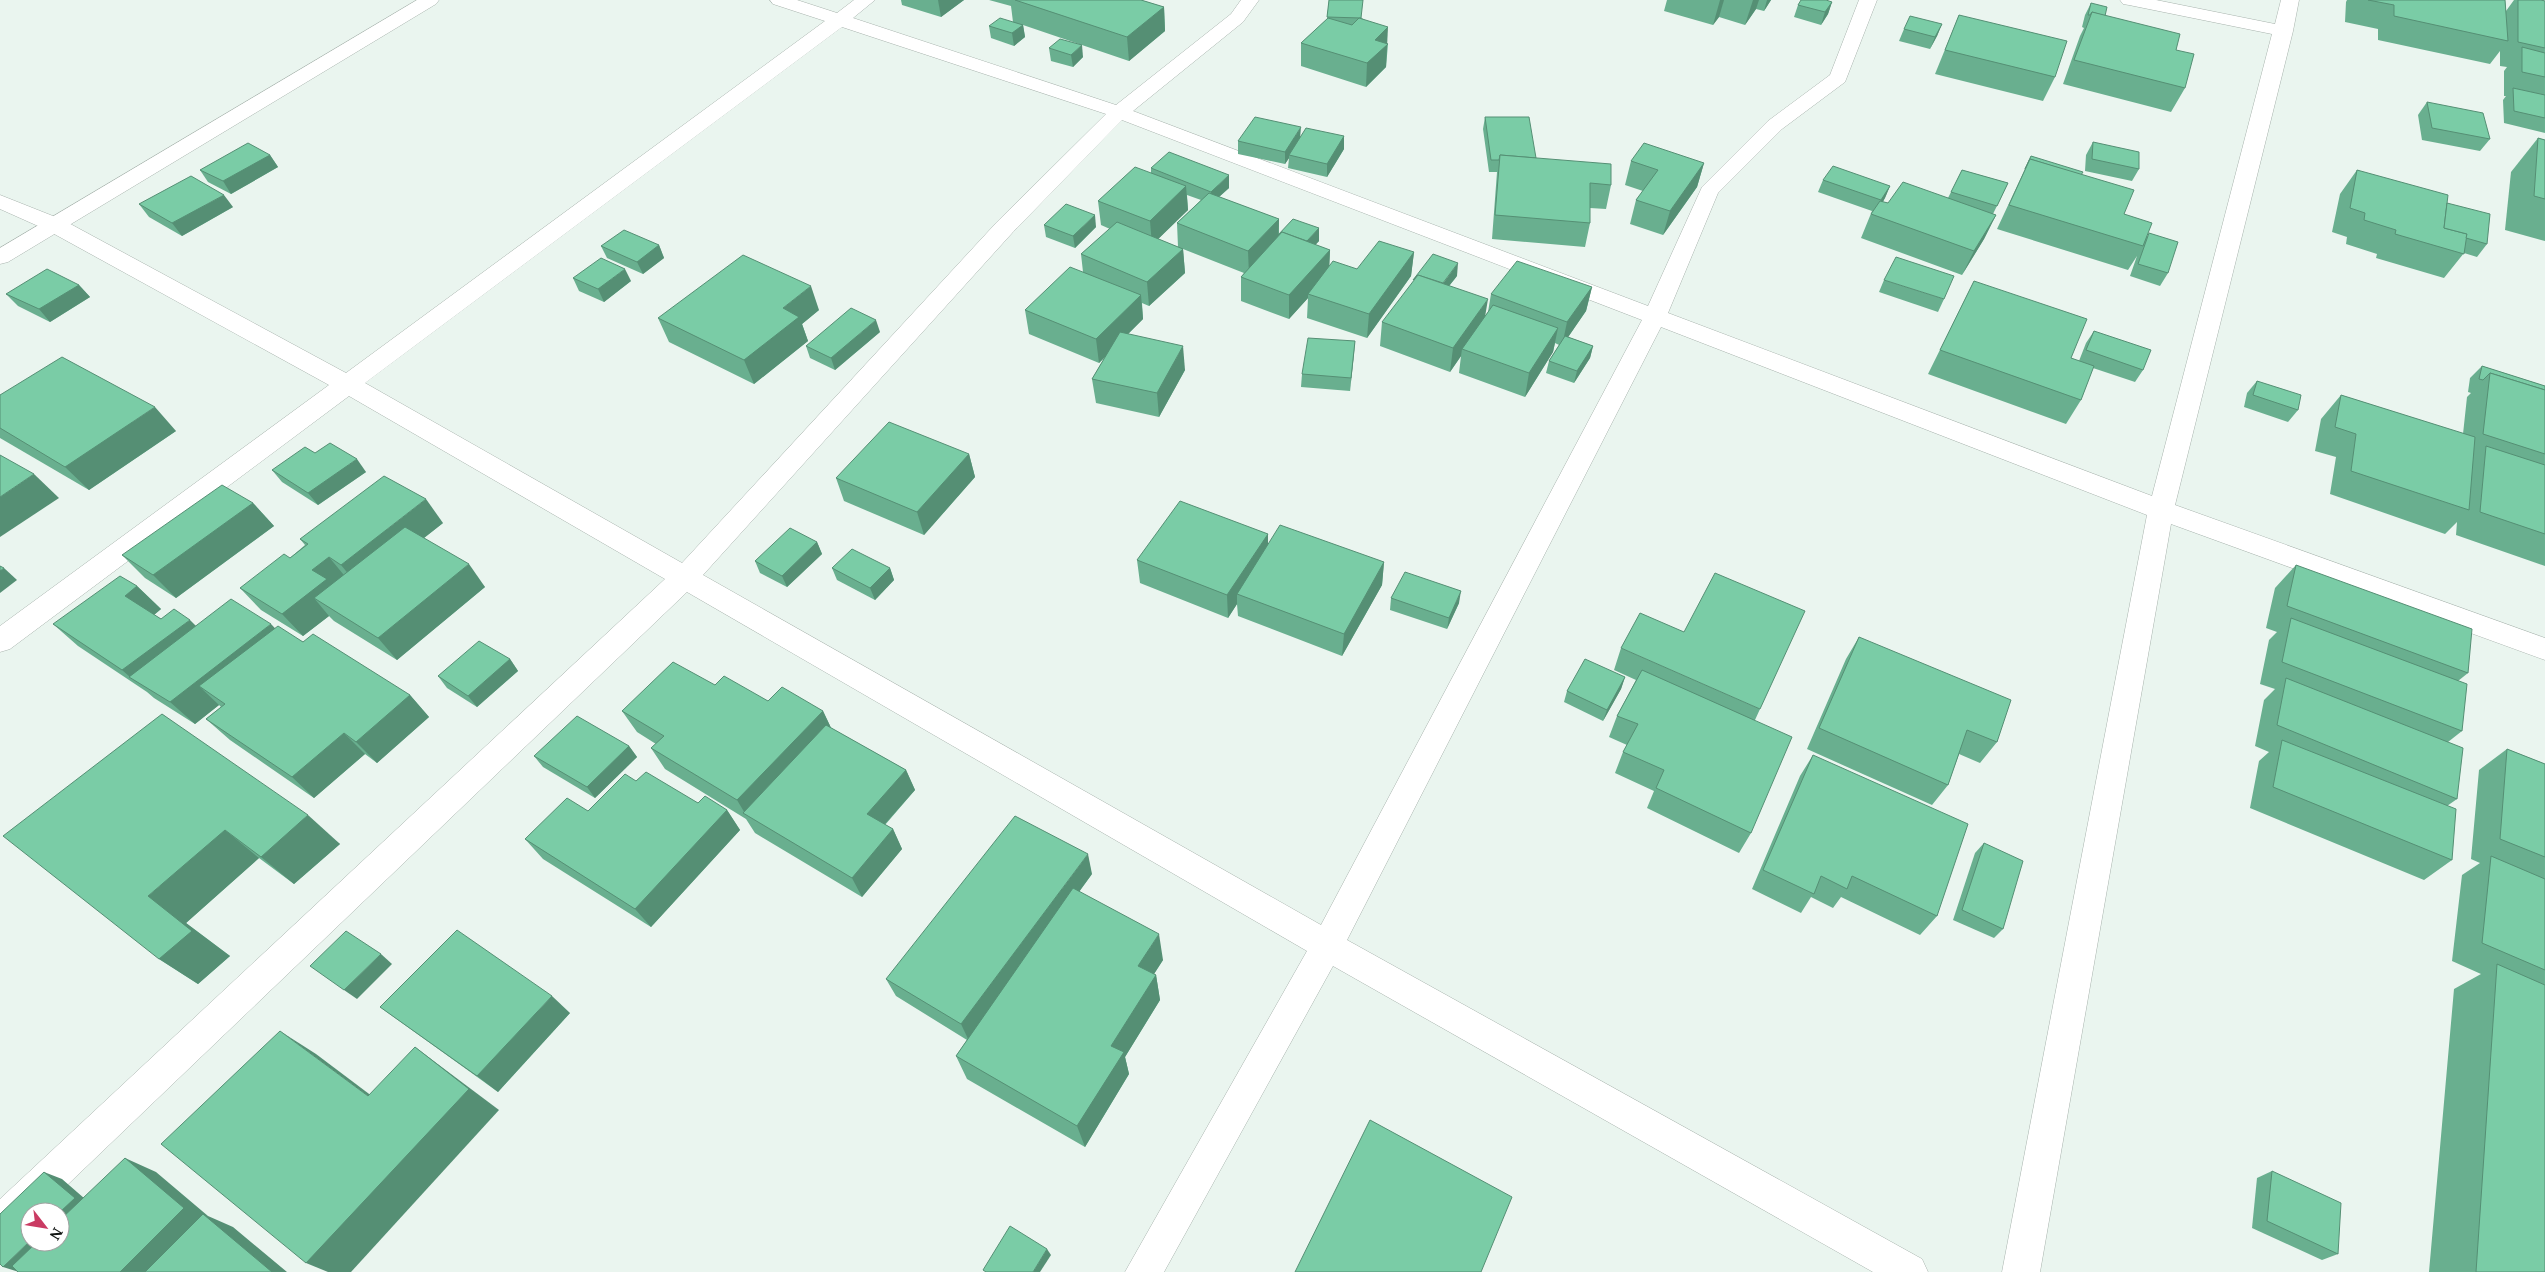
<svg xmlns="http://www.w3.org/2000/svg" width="2545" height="1272" font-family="'Noto Serif',serif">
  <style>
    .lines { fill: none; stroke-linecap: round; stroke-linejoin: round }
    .minor-casing { stroke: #a8b3ad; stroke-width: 1 }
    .secondary-casing { stroke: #a8b3ad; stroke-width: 1 }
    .minor { fill: #fff; fill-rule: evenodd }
    .secondary { fill: #fff; fill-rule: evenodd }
    .wall { fill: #69af8f; fill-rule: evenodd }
    .shaded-wall { fill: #558f74 }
    .building { fill: #7acca6; stroke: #558f74 }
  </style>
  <rect width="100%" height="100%" fill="#eaf5ef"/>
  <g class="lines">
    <defs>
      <path id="minor" d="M770,0H797L837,13L854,0H875L853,18L1116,105L1231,14L1241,0H1259L1243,22L1133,111L1648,306L1702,187L1768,121L1830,75L1859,0H1877L1845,82L1782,129L1718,193L1668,313L2152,496L2272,34L2129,5L2123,4L2120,0H2156L2275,24L2281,0H2299L2293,31L2175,505L2545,638V660L2171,524L2040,1272H2002L2147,515L1661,327L1347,940L1922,1259L1928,1272H1873L1333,966L1164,1272H1125L1307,951L687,592L39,1212H30V1220L13,1237L0,1242V1199L665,579L349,396L10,649L0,652V626L329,385L47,230L0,209V195L63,220L346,373L825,21L773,4ZM842,27L1106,114L997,222L682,563L365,383ZM1122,120L1642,320L1321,925L703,575L1013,232Z"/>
      <polygon id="secondary" points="417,0 439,0 436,4 8,262 0,264 0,248"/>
    </defs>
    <use href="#minor" class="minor-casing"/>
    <use href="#secondary" class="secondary-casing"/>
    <use href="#minor" class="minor"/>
    <use href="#secondary" class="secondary"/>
  </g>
  <g class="wall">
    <polygon points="901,0 964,0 941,17 902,5"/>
    <polygon points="989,0 1141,0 1164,7 1165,31 1129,61 1023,25 1025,37 1014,46 991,38 989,26 1013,22 1011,6"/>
    <polygon points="1329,0 1362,18 1388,44 1386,67 1366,87 1301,66 1301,43 1327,19"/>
    <polygon points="1667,0 1771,0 1764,11 1756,9 1745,25 1719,17 1713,25 1664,11"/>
    <polygon points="2347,0 2505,0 2506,11 2514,0 2541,0 2545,1 2545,133 2504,123 2503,100 2506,96 2504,96 2504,71 2507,67 2500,66 2500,51 2490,64 2378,40 2378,29 2345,22 2346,2"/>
    <polygon points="1832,2 1828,14 1821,25 1794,17 1798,5"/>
    <polygon points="2091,3 2105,16 2176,50 2185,88 2171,112 2063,84 2080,36 2084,28 2082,27 2085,15"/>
    <polygon points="1959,15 2055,77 2043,101 1935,74"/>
    <polygon points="1942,24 1937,36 1930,49 1899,41 1904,29"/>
    <polygon points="1049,48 1083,57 1073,67 1051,61"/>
    <polygon points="2427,102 2490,139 2480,151 2422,140 2418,115"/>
    <polygon points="1485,117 1536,158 1611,185 1606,209 1590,208 1590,223 1585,247 1492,239 1497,172 1489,172 1483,129"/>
    <polygon points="1344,136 1344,149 1327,177 1288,168 1289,158 1285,164 1238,154 1238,141 1300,137"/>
    <polygon points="2538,138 2545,140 2545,241 2505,230 2511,172"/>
    <polygon points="2093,142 2139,169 2132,181 2085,171 2086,155"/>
    <polygon points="270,155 278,167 231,194 208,182 200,170"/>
    <polygon points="2031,156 2081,175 2147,235 2168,273 2160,286 2130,276 2137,256 2128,270 1997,229"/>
    <polygon points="1631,161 1704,163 1697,187 1663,235 1630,224 1636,200 1643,191 1625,185"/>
    <path d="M1151,168L1229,188L1219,197L1279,219V234L1319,241L1315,245L1330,250L1329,267L1357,269L1414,252L1411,276L1367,338L1307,318L1308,298L1289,319L1241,301V277L1244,273L1183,249L1185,273L1149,306L1142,303L1143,319L1128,334L1185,370L1159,417L1096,403L1092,379L1105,357L1099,363L1029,334L1025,310L1083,272L1081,254L1110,229L1101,225L1098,201L1151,173ZM1187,195L1201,200L1177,223L1178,247L1158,239L1188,210Z"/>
    <polygon points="1962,170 2008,183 1993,214 1996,215 1984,239 1962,275 1861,238 1872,211 1818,192 1823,180 1890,186 1883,202 1888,203 1948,198"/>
    <polygon points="2357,170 2447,203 2487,244 2477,257 2464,253 2444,278 2376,258 2377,254 2346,244 2347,237 2332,232 2340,194"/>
    <polygon points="139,204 233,207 182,236 149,217"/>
    <polygon points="1044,225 1096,227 1075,248 1046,237"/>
    <polygon points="659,245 664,258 643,274 607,258 601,246"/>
    <polygon points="1457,276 1449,286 1485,316 1488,312 1491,294 1592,287 1586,311 1568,337 1593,346 1590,358 1574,383 1546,373 1549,361 1559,345 1555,343 1553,352 1525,397 1459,373 1461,356 1450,372 1380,346 1382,322"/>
    <polygon points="573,278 631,281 604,302 579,291"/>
    <polygon points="1884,280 1944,299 1938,312 1879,292"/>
    <polygon points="1974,281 2071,358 2079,361 2086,343 2094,331 2143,370 2135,382 2093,368 2081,400 2066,424 1928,374"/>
    <polygon points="79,285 90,297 50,322 18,306 6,294"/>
    <polygon points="819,310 802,324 808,341 754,384 669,342 658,318"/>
    <polygon points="880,332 835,370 810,358 806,346"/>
    <polygon points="1355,341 1350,391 1301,387 1302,374"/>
    <polygon points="2482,366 2545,386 2545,566 2456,535 2457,522 2445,534 2330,494 2336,457 2315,451 2321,419 2341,395 2463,434 2467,397 2471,393 2468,392 2470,378"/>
    <polygon points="2257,381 2298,410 2288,422 2244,407 2247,393"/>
    <polygon points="0,395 176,431 89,490 0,438"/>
    <polygon points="315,453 366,472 318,505 282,482 272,470"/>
    <polygon points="969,454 975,477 924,535 844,501 836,478"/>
    <polygon points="253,503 274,526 176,598 145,578 122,555"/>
    <polygon points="443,523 424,538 485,587 397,660 334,621 329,616 303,636 261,610 240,588 290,558 305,545 300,539"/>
    <polygon points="1268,534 1268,544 1384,562 1382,585 1342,656 1238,616 1237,604 1228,618 1140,583 1137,560"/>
    <polygon points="817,542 822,554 787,587 760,573 755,561"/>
    <polygon points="2296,565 2468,673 2458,681 2462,731 2448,742 2457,799 2447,806 2452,860 2424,880 2250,808 2259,761 2269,752 2255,746 2264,700 2275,689 2260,684 2269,640 2277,632 2266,628 2275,588"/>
    <polygon points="832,568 890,568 894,580 875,600 837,580"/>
    <polygon points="137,586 161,609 154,615 161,619 196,626 275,628 410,695 429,717 377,763 365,754 314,798 230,740 206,719 221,707 219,705 195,724 154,698 147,692 78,646 53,624"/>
    <polygon points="1391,598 1459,603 1447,629 1390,610"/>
    <polygon points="1859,637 1997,742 1980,763 1959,754 1948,785 1932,805 1807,749 1846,659"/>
    <polygon points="1621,648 1760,709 1755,720 1751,833 1739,853 1647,808 1654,791 1615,773 1623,752 1627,745 1609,737 1617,716 1636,680 1614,670"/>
    <polygon points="510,659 518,671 477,707 447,688 438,676"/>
    <polygon points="1625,677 1621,689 1603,721 1564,702 1567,691"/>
    <polygon points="715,685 768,701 823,711 831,728 906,770 915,790 885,825 893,829 902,849 862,897 755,833 746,819 665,769 651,748 656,744 637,732 622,711"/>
    <polygon points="162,714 340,844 294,884 259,858 186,923 230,956 198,984 159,959"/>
    <polygon points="629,746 637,757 595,798 543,767 534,756"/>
    <polygon points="2507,749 2545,764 2545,1272 2429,1272 2454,989 2481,974 2452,961 2462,875 2480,863 2471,859 2479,770"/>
    <polygon points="1813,755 1937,916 1920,935 1841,897 1833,908 1811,897 1801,913 1752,889 1800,776"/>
    <polygon points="636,781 698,803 727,810 740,830 651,927 543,859 525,839 588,811"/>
    <polygon points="1984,843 2003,929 1994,938 1953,920 1975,853"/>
    <polygon points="1092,874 1079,892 1163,960 1154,974 1156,975 1160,1000 1125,1057 1129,1074 1085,1147 967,1079 956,1056 967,1040 896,996 886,979"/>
    <polygon points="380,1007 570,1013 498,1092"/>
    <polygon points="2272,1171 2338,1254 2322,1260 2252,1228 2257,1178"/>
  </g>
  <g class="shaded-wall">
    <polygon points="938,0 964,0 941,17"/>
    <polygon points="1720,0 1724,0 1719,17 1713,25"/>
    <polygon points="1753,0 1759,0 1756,9 1745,25"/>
    <polygon points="1767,0 1771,0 1764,11"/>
    <polygon points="1832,2 1828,14 1821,25 1825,12"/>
    <polygon points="1164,7 1165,31 1129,61 1127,37"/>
    <polygon points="1942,24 1937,36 1930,49 1935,37"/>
    <polygon points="1023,25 1025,37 1014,46 1012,33"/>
    <polygon points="1388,27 1386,67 1366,87 1367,63 1375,40"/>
    <polygon points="1082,45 1083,57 1073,67 1071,55"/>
    <polygon points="1301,127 1300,139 1289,155 1289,158 1285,164 1285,152"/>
    <polygon points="1344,136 1344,149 1327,177 1327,164"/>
    <polygon points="270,155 278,167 231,194 223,181"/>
    <polygon points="1704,163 1697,187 1663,235 1670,211"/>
    <polygon points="1229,175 1229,188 1211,204 1211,192"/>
    <polygon points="1186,186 1188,210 1152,245 1150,221"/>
    <polygon points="1890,186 1885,198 1876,213 1881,200"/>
    <polygon points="224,195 233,207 182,236 172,223"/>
    <polygon points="1095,215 1096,227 1075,248 1073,236"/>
    <polygon points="1996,215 1984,239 1962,275 1974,251"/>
    <polygon points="1279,219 1278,244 1249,275 1248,251"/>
    <polygon points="1319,228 1319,241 1304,257 1304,244"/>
    <polygon points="659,245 664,258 643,274 637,262"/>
    <polygon points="1183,249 1185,273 1149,306 1147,282"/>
    <polygon points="1330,250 1329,274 1308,294 1308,298 1289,319 1289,295"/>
    <polygon points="1414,252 1411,276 1367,338 1369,314"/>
    <polygon points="1458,263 1457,276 1437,301 1439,289"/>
    <polygon points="625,269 631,281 604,302 598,289"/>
    <polygon points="79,285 90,297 50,322 39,309"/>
    <polygon points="811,286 819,310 802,324 808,341 754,384 744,360 783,308"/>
    <polygon points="1592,287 1586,311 1562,346 1567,322"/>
    <polygon points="1141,295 1143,319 1099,363 1096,339"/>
    <polygon points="1488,299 1484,323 1462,349 1461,356 1450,372 1453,348"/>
    <polygon points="876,320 880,332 835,370 831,358"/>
    <polygon points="1558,328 1553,352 1525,397 1529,373"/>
    <polygon points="1355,341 1354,354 1350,391 1351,378"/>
    <polygon points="1183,346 1185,370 1159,417 1157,393"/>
    <polygon points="1593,346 1590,358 1574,383 1577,371"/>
    <polygon points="155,407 176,431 89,490 65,467"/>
    <polygon points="969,454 975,477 924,535 917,512"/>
    <polygon points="357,459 366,472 318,505 308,493"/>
    <polygon points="34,474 59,498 0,537 0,497"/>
    <polygon points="426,499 443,523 360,588 341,565"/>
    <polygon points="253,503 274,526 176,598 153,575"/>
    <polygon points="1268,534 1268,557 1237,594 1237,604 1228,618 1227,595"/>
    <polygon points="817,542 822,554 787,587 782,576"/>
    <polygon points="329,557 348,580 314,598 329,616 303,636 282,614 312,570"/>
    <polygon points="1384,562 1382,585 1342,656 1344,634"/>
    <polygon points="469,564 485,587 397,660 378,638"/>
    <polygon points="4,568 17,580 0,593 0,571"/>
    <polygon points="890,568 894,580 875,600 870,588"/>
    <polygon points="137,586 161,609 149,619 125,596"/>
    <polygon points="1461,591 1459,603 1447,629 1449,618"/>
    <polygon points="190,620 212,642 130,677 122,670"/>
    <polygon points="271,624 292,646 199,686 219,705 195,724 170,702"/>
    <polygon points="510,659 518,671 477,707 468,696"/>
    <polygon points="1625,677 1621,689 1603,721 1607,710"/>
    <polygon points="410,695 429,717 377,763 356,742"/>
    <polygon points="823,711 833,732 746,815 737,800"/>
    <polygon points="344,733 365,754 314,798 292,777"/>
    <polygon points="629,746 637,757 595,798 587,787"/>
    <polygon points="906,770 915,790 876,834 867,814"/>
    <polygon points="727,810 740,830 651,927 635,909"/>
    <polygon points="308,815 340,844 294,884 261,857"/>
    <polygon points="893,829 902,849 862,897 852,878"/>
    <polygon points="225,830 259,858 186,923 230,956 198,984 159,959 148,896"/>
    <polygon points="1088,854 1092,874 969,1041 961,1024"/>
    <polygon points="1159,934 1163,960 1143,991 1138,966"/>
    <polygon points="381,954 392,964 357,999 344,990"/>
    <polygon points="1156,975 1160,1000 1125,1057 1129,1074 1085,1147 1077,1126 1111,1046"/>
    <polygon points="552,996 570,1013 498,1092 477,1076"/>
    <polygon points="280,1031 316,1054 401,1118 368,1096"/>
    <polygon points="415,1047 499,1110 351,1272 328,1272 306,1263"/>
    <polygon points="125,1158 156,1172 208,1216 233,1227 287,1272 120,1272"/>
    <polygon points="44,1172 62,1179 92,1205 60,1236 60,1212"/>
    <polygon points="30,1241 30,1242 54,1242 19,1272 3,1267"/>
    <polygon points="1047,1249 1051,1255 1040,1272 1033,1272"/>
  </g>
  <g class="building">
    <polygon points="1015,0 1141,0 1164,7 1127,37"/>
    <polygon points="1329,0 1363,0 1361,18 1327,17"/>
    <polygon points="1801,0 1826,0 1832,2 1825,12 1798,5"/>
    <polygon points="2368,0 2505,0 2508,41 2394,16 2394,5"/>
    <polygon points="2518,0 2541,0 2545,1 2545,48 2518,42"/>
    <polygon points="2091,3 2107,7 2105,16 2092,12 2090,15 2088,15"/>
    <polygon points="2092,12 2180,34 2176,50 2194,54 2185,88 2074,60"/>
    <polygon points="1959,15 2067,41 2055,77 1945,50"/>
    <polygon points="1910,16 1942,24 1935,37 1904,29"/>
    <polygon points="1000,18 1023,25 1012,33 989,26"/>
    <polygon points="1328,18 1352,25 1359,18 1388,27 1375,40 1388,44 1367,63 1301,43"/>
    <polygon points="1060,39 1082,45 1071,55 1049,48"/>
    <polygon points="2522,47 2545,53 2545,77 2522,72"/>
    <polygon points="2513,88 2545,95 2545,118 2514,111"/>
    <polygon points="2427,102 2483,113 2490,139 2432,128"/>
    <polygon points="1255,117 1301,127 1285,152 1238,141"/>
    <polygon points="1485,117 1529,117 1536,158 1500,155 1499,160 1491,160"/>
    <polygon points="1306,128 1344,136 1327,164 1289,155"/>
    <polygon points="2538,138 2545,140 2545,199 2534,196"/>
    <polygon points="2093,142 2139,152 2139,169 2092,159"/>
    <polygon points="248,143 270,155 223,181 200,170"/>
    <polygon points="1644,143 1704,163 1670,211 1636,200 1658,170 1631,161"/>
    <polygon points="1169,152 1229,175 1211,192 1151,168"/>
    <polygon points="1500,155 1611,164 1611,185 1590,183 1590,223 1495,215"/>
    <polygon points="2031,156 2083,172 2081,175 2030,159 2025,169"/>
    <polygon points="2030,159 2134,190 2124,214 2152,223 2143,246 2009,205"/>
    <polygon points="1833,166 1890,186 1881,200 1823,180"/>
    <polygon points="1135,167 1186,186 1150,221 1098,201"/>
    <polygon points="1962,170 2008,183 1997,206 1951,192"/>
    <polygon points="2357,170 2448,195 2444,228 2467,234 2464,254 2395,234 2396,230 2364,220 2365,213 2350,208"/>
    <polygon points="191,176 224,195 172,223 139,204"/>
    <polygon points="1903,182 1996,215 1974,251 1871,214 1880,201 1888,203"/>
    <polygon points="1209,193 1279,219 1248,251 1177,223"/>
    <polygon points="2447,203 2490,214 2487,244 2466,238 2467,234 2444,228"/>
    <polygon points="1066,204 1095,215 1073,236 1044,225"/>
    <polygon points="1293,219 1319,228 1307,241 1282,232 1280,235 1278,235"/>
    <polygon points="1117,222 1183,249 1147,282 1081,254"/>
    <polygon points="624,230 659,245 637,262 601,246"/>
    <polygon points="1282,232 1330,250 1289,295 1241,277"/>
    <polygon points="2149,233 2178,242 2168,273 2138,264"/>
    <polygon points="1379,241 1414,252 1369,314 1308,294 1333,261 1357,269"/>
    <polygon points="1433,254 1458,263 1443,283 1418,275 1413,280"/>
    <polygon points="743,255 811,286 783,308 799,317 744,360 658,318"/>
    <polygon points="1896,257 1954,276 1944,299 1884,280"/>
    <polygon points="601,258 625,269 598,289 573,278"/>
    <polygon points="1517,261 1592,287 1567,322 1491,294"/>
    <polygon points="1070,267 1141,295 1096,339 1025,310"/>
    <polygon points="47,269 79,285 39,309 6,294"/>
    <polygon points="1418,275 1488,299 1453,348 1382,322"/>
    <polygon points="1974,281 2087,319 2071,358 2094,366 2081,400 1940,350"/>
    <polygon points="1493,305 1558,328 1529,373 1462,349"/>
    <polygon points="851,308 876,320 831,358 806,346"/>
    <polygon points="2094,331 2151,350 2143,370 2086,350"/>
    <polygon points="1120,332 1183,346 1157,393 1092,379"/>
    <polygon points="1565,336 1593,346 1577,371 1549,361"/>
    <polygon points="1308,338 1355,341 1351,378 1302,374"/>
    <polygon points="62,357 155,407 65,467 0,428 0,395"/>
    <polygon points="2482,366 2545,386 2545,390 2490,373 2483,380 2479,379"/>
    <polygon points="2490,373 2545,390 2545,454 2483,434"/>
    <polygon points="2257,381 2301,395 2298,410 2253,395"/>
    <polygon points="2341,395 2475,437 2469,510 2351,471 2356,434 2335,427"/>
    <polygon points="889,422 969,454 917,512 836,478"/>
    <polygon points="330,443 357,459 308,493 272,470 305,447 315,453"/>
    <polygon points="2486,446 2545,465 2545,534 2480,512"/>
    <polygon points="0,455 34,474 0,497"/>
    <polygon points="384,476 426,499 341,565 329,557 312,570 327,579 282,614 240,588 284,554 290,558 308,544 300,539"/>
    <polygon points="222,485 253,503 153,575 122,555"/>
    <polygon points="1180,501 1268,534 1227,595 1137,560"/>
    <polygon points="1280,525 1384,562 1344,634 1237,594"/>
    <polygon points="405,527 469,564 378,638 314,598"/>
    <polygon points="790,528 817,542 782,576 755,561"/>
    <polygon points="852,549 890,568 870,588 832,568"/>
    <polygon points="2296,565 2472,629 2468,673 2287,606"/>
    <polygon points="0,566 4,568 0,571"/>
    <polygon points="1405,572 1461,591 1449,618 1391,598"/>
    <polygon points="1715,573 1805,611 1760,709 1621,648 1640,613 1684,632"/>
    <polygon points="120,576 137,586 125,596 161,619 174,609 190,620 122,670 53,624"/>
    <polygon points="231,599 271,624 170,702 129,677"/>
    <polygon points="2291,618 2467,684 2462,731 2282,662"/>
    <polygon points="278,626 303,642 313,634 410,695 356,742 344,733 292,777 206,719 225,704 199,686"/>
    <polygon points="1859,637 2011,700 1997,742 1967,730 1948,785 1819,728"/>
    <polygon points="479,641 510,659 468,696 438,676"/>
    <polygon points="1585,659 1625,677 1607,710 1567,691"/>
    <polygon points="673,662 715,685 724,676 768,701 782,687 823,711 737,800 651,748 664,736 622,711"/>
    <polygon points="1642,670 1792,737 1751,833 1656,788 1664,770 1623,752 1638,724 1617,716"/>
    <polygon points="2286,678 2463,748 2457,799 2277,725"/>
    <polygon points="162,714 308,815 261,857 225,830 148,896 192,931 159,959 3,836"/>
    <polygon points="577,716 629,746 587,787 534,756"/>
    <polygon points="826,725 906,770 867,814 893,829 852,878 743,813"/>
    <polygon points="2282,740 2456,809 2452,860 2273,787"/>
    <polygon points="2507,749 2545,764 2545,857 2500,839"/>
    <polygon points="1813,755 1968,824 1937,916 1852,876 1847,889 1821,876 1814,894 1763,870"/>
    <polygon points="646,772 698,803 705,796 727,810 635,909 525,839 567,798 588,811 625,774 636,781"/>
    <polygon points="1015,816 1088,854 961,1024 886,979"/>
    <polygon points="1984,843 2023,861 2003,929 1962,910"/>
    <polygon points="2491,856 2545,879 2545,970 2482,943"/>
    <polygon points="1073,888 1159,934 1138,966 1156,975 1111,1046 1124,1052 1077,1126 956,1056"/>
    <polygon points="457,930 552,996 477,1076 380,1007"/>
    <polygon points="346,931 381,954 344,990 310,966"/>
    <polygon points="2497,964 2545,985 2545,1272 2476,1272"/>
    <polygon points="280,1031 368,1096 415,1047 469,1089 306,1263 161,1144"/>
    <polygon points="1370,1120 1512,1197 1481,1272 1295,1272"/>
    <polygon points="125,1158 184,1208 120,1272 18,1272 12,1266 37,1242 60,1242 60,1220"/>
    <polygon points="2272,1171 2341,1203 2338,1254 2267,1221"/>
    <polygon points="44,1172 75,1198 60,1212 30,1212 30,1241 3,1267 0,1264 0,1214"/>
    <polygon points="203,1214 272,1272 145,1272"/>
    <polygon points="1010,1226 1047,1249 1033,1272 986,1272 983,1270"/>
  </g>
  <g transform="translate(45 1227) rotate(121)"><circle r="24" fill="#ffffff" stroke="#a0a2a1"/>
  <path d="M0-4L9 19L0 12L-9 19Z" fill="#ca3b63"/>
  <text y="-8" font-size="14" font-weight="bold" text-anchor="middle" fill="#121614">N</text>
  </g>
</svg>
